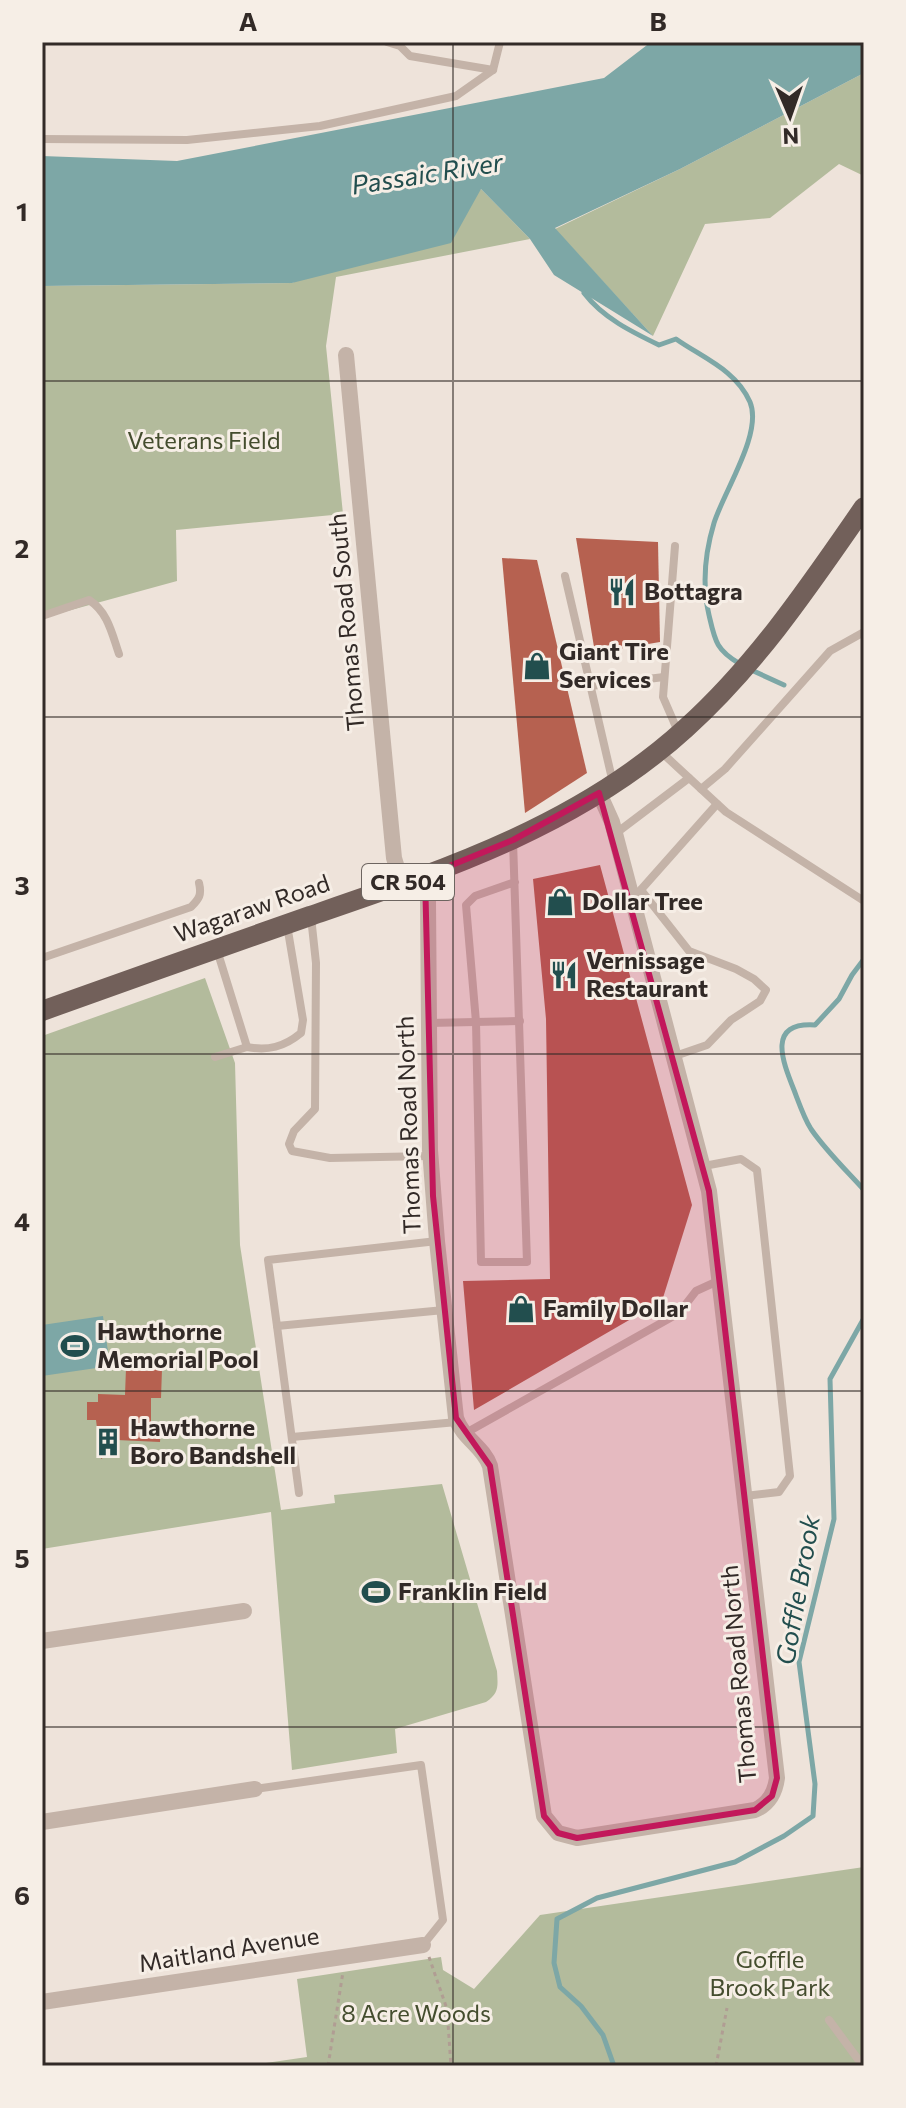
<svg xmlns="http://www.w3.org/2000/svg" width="906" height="2108" font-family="Commissioner,sans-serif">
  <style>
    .green { fill: #b3bb9c }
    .water { fill: #7da7a6 }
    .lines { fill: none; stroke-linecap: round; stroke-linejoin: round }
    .stream { stroke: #7da7a6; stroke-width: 5 }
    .building { fill: #b66150 }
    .path { stroke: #b09d93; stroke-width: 3; stroke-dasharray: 4 4; stroke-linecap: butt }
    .service { stroke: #c4b3a8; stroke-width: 8 }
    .minor { stroke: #c4b3a8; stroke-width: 16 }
    .primary { stroke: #72605a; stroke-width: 20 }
    .marked { fill: #c2185b; fill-opacity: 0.2; stroke: #c2185b; stroke-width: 6; stroke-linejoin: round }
    .grid { fill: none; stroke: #322a27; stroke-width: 2; stroke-opacity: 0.55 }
    .labels { text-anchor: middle; stroke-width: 6; stroke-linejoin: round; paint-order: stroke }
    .shield { fill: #f6eee6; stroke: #6d6560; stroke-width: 2 }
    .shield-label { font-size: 22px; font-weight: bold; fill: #322a27 }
    .park-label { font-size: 24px; fill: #444d2e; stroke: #f6eee6 }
    .poi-label { font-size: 24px; font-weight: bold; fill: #322a27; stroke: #f6eee6; text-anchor: start }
    .street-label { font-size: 24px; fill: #322a27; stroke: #f6eee6 }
    .water-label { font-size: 26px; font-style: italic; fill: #224e4e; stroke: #f6eee6 }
    .neatline { fill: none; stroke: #322a27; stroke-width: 3 }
    .grid-label { font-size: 26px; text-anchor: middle; font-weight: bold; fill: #322a27 }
  </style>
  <rect width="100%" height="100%" fill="#eee3da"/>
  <g class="green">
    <polygon points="864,73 864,176 839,164 770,218 705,224 653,336 555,229 680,169"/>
    <polygon points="481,189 530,239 336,277 326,346 343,514 176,530 177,581 42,618 42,286 292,283"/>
    <path d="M205,978L235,1063L240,1245L281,1510L335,1503L334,1495L442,1484L497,1671C498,1687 499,1693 486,1702L395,1729L397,1753L292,1770L271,1512L42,1549V1036Z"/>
    <polygon points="864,1867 864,2066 246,2066 307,2057 297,1979 441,1957 443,1970 474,1989 540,1915"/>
  </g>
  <g class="water">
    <polygon points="651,42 864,42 864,73 680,169 555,228 653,336 554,275 530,239 481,189 451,243 292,283 42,286 42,156 177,161 604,78"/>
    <polygon points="103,1316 110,1366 42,1376 42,1325"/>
  </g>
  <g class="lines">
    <g class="stream">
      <path d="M584,293C603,318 632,332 659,345L676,339C703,358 736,370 750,402C763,433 724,491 714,523C705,553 702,585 709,615C715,641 716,650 740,664"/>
      <polyline points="749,669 784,685"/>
      <path d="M864,959L852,975L839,999L815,1025C767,1022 782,1060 794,1090C799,1103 804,1118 811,1129C826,1151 847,1171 864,1190"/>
      <polyline points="614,2066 603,2035 581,2006 560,1987 554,1963 557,1919 597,1898 735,1862 784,1836 813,1816 815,1784 799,1662 834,1519 830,1379 864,1318"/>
    </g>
  </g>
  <g class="building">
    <polygon points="576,538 658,542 660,642 595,653"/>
    <polygon points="502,558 537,560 587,773 525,813"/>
    <polygon points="600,865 692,1205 662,1301 474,1410 463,1281 550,1279 546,1019 533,879"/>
    <polygon points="126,1368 162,1369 161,1398 151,1398 151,1427 161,1427 160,1442 117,1440 118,1449 101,1459 96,1420 87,1420 87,1402 98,1402 98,1394 125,1395"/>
  </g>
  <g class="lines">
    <g class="path">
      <polyline points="429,1957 447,2009 451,2066"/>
      <polyline points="328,2066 343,1972"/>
      <polyline points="716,2066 727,2008"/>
    </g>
    <g class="service">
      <polyline points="387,42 400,46 410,56 493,70 500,42"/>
      <polyline points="42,139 187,140 320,126 456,96 493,70"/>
      <polyline points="675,546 663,697 679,734"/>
      <polyline points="565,576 613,783"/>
      <path d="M42,616L89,600C108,612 112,634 119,654"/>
      <polyline points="591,686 664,677"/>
      <polyline points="660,751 726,812 864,901"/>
      <polyline points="701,789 725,769 830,651 864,632"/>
      <polyline points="615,834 689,778"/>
      <polyline points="513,841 527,1262 481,1262 476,1022 466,905 475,896 515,882"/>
      <polyline points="641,890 689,951 736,969 754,979 766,990 760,1001 731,1020 707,1045 675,1056"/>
      <polyline points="638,893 717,804"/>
      <polyline points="311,917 316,963 315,1109 294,1131 289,1144 292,1151 330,1158 430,1156"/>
      <path d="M217,950L247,1047C268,1051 284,1047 301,1033L303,1020L287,925"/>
      <path d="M42,958L191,907C199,899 202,895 199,883"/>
      <polyline points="429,1023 520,1021"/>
      <polyline points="215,1057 247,1047"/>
      <polyline points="704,1166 741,1159 757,1170 790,1476 779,1492 745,1496"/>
      <polyline points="437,1241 268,1260 277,1326 444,1310"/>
      <polyline points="277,1326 299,1493"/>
      <polyline points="464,1434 679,1313 696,1291 720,1280"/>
      <polyline points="292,1437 457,1422"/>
      <polyline points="255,1789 421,1765 443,1920 423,1945"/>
      <polyline points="829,2020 863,2066"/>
    </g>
    <g class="minor">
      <polyline points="346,355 394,858 402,884"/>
      <path d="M425,876L428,901L430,1150L437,1241L456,1418C463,1439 483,1446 490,1466L544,1816L558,1833L577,1838L755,1810C769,1804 775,1793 777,1778L709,1191L612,822L599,793"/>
      <polyline points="42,1641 244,1611"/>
      <polyline points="42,1822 255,1789"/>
      <polyline points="42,2002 423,1945"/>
    </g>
    <path class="primary" d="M42,1011C131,979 221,947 310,916C444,870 580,825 686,728C757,664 810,585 864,507"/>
  </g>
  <path class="marked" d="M599,793L709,1191L777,1778L772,1796L755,1810L577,1838L558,1833L544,1816L490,1466L456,1418L433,1196L425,876L513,840Z"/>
  <path class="grid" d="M453,42V2066M42,381H864M42,717H864M42,1054H864M42,1391H864M42,1727H864"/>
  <defs>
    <symbol id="restaurant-bare" viewBox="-9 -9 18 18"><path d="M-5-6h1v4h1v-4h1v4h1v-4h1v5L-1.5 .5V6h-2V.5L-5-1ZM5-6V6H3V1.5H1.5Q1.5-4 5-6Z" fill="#224e4e" stroke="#f6eee6" stroke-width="2.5" paint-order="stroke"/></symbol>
    <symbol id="shop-bare" viewBox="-9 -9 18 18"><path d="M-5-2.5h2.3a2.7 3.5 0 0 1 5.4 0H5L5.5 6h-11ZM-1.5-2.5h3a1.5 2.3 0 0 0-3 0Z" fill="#224e4e" stroke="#f6eee6" stroke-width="2.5" paint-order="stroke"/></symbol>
    <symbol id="stadium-bare" viewBox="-9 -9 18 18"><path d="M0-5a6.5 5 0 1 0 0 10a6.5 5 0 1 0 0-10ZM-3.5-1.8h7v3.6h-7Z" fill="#224e4e" stroke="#f6eee6" stroke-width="2.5" paint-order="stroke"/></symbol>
    <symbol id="building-bare" viewBox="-9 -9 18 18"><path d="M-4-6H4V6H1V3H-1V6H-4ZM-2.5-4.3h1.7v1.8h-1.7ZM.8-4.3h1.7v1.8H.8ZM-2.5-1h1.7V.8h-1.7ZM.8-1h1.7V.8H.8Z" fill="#224e4e" stroke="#f6eee6" stroke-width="2.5" paint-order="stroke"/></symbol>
  </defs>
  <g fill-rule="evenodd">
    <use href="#restaurant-bare" x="602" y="572" width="40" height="40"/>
    <use href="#shop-bare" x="517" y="646" width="40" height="40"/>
    <use href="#shop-bare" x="540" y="882" width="40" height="40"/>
    <use href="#restaurant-bare" x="544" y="955" width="40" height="40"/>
    <use href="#shop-bare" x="501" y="1289" width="40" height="40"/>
    <use href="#stadium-bare" x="55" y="1326" width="40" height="40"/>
    <use href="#building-bare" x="88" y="1422" width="40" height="40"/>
    <use href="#stadium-bare" x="356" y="1572" width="40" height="40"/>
  </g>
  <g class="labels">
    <rect class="shield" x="362" y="864" width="92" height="36" rx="6"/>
    <g class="shield-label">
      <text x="408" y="890">CR 504</text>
    </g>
    <g class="park-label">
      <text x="204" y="449">Veterans Field</text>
      <text x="770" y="1968">Goffle<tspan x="770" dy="28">Brook Park</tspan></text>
      <text x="416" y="2022">8 Acre Woods</text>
    </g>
    <g class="poi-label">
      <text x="644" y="600">Bottagra</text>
      <text x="559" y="660">Giant Tire<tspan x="559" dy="28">Services</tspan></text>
      <text x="582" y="910">Dollar Tree</text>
      <text x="586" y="969">Vernissage<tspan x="586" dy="28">Restaurant</tspan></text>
      <text x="543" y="1317">Family Dollar</text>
      <text x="97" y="1340">Hawthorne<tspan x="97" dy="28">Memorial Pool</tspan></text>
      <text x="130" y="1436">Hawthorne<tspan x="130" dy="28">Boro Bandshell</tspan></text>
      <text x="398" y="1600">Franklin Field</text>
    </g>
    <g class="street-label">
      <text transform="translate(347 622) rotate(-95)" y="8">Thomas Road South</text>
      <text transform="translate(252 909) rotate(-19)" y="8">Wagaraw Road</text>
      <text transform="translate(409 1125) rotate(-92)" y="8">Thomas Road North</text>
      <text transform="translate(739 1674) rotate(-95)" y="8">Thomas Road North</text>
      <text transform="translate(229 1950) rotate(-9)" y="8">Maitland Avenue</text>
    </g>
    <g class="water-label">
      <text transform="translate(427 174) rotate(-9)" y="9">Passaic River</text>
      <text transform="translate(798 1590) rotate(-80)" y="9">Goffle Brook</text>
    </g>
  </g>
  <rect width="906" height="2108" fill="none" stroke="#f6eee6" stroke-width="88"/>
  <g transform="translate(790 116) rotate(178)" stroke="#f6eee6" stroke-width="6" paint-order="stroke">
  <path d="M0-6L14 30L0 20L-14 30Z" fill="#322a27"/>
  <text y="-12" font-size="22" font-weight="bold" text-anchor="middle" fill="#322a27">N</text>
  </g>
  <rect x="44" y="44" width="818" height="2020" class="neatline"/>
  <g class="grid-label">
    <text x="248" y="31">A</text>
    <text x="658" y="31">B</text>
    <text x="22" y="221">1</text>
    <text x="22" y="558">2</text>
    <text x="22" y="895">3</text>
    <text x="22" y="1231">4</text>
    <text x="22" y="1568">5</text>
    <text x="22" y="1905">6</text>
  </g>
</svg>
